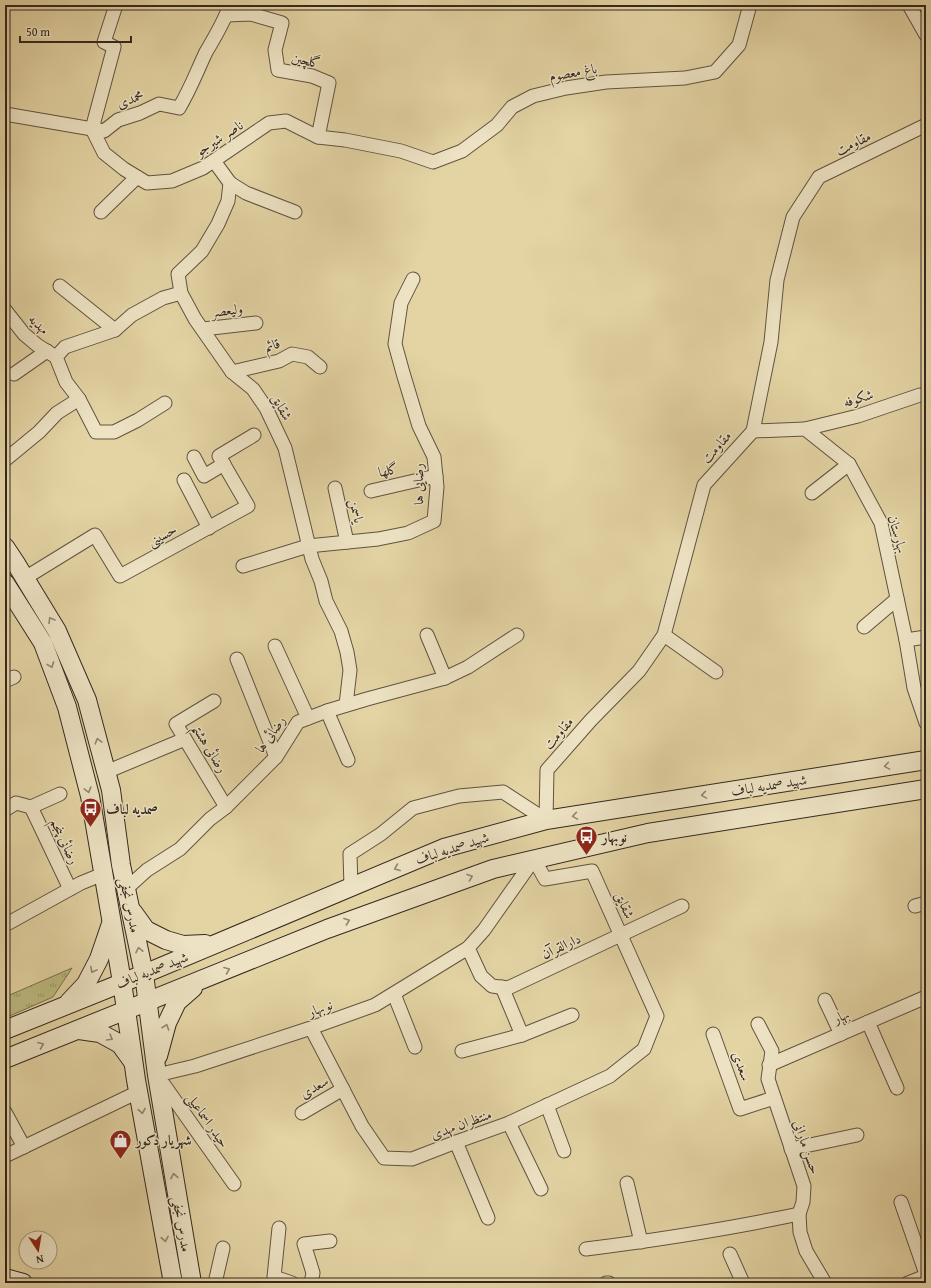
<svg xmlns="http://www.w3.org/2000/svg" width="931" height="1288" font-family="'Gentium Book Plus',Amiri,serif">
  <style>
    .park { fill: url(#park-tufts); stroke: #787150 }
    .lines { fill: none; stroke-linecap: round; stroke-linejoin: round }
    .minor-casing { stroke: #605341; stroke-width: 15 }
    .secondary-casing { stroke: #342820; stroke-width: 20 }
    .minor { stroke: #ede3c4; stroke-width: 13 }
    .secondary { stroke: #ede3c4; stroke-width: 18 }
    .oneway { stroke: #908672 }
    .labels { text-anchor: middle; stroke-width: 3; stroke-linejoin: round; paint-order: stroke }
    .street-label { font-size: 14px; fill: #342820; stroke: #ede3c4 }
    .poi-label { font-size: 14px; font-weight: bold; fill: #342820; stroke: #ede3c4; text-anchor: start }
  </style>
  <defs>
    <pattern id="park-tufts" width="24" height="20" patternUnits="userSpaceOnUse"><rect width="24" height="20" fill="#bcba80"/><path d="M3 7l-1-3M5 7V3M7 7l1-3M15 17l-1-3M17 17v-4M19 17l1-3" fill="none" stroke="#9a9768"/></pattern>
  </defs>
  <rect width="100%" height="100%" fill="#e4d4a4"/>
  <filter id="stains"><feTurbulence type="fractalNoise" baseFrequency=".005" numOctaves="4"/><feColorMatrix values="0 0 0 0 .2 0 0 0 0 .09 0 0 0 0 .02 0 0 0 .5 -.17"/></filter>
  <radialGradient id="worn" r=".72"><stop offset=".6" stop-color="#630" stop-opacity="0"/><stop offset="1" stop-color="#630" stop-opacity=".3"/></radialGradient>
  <polygon class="park" points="72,968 53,997 5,1018 5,997"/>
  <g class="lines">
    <defs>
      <g id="minor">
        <polyline points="116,5 104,42 114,47 92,129 104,153 124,169 147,183 172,181 203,168 269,123 286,121 318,137 345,140 401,151 433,162 462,151 497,125 512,107 533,96 566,88 606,82 685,78 715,72 739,45 750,5"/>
        <polyline points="909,5 926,35"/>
        <polyline points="227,15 251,14 282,23 275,50 278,70 312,76 329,83 318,137"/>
        <path d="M5,114L104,131L118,120L140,113L159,104L179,108C190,90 197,71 206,52C215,37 224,22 230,5"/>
        <polyline points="214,161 230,183 228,201 218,224 202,251 178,274 181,293 195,319 232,372 253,389 266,408 285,448 312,559 321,581 326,601 341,631 347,652 350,670 346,705"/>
        <polyline points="230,183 246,193 295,212"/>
        <polyline points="101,212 137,177"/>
        <polyline points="60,286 115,330"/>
        <polyline points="5,310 24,334 37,345 56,357"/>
        <polyline points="203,329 256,323"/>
        <polyline points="232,372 279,361 292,354 308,357 320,367"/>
        <polyline points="14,374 47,351"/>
        <polyline points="165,403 138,420 114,432 96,432 79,399 66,382 56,357 65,347 115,330 132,315 163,298 181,293"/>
        <polyline points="805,429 858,416 920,395"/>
        <polyline points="753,431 805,429 849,464 881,523 906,640 914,688 926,723"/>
        <polyline points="194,457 204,476 224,464"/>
        <polyline points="5,460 39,432 57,413 79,399"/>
        <polyline points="184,480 209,528"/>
        <polyline points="335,488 347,542"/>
        <polyline points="371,491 436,476"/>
        <polyline points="812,493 849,464"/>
        <polyline points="243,566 308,546 378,539 408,533 434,521 437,487 434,457 419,426 403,373 395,344 401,303 413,279"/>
        <polyline points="25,578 95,535 120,576 248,506 219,456 254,435"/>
        <polyline points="864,627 897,599"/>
        <polyline points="427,635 445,678"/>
        <polyline points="664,635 716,672"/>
        <polyline points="906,640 926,637"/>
        <polyline points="275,646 308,718"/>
        <polyline points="237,659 276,757"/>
        <polyline points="5,681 14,677"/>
        <polyline points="214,701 176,724 226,807"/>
        <polyline points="327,711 348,760"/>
        <polyline points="106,772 185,739"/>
        <polyline points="31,807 70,889"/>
        <polyline points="5,810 16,803 31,807 60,794"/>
        <polyline points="546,820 547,770 591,720 639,671 664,635 704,485 753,431 771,342 777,280 793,217 819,177 926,125"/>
        <polyline points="351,887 350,854 381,834 413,808 459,796 503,792 546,820"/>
        <polyline points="126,889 147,870 180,849 210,819 226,807 276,757 298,722 327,711 367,699 445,678 468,667 517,635"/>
        <polyline points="915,906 926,903"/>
        <polyline points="5,925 81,883 103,874"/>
        <polyline points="468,948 481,976 492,986 508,988 682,906"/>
        <polyline points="502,987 522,1035"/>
        <polyline points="394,994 415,1047"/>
        <polyline points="825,1000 841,1034"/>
        <polyline points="868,1022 897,1088"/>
        <polyline points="758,1024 772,1051 768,1079 804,1186 803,1202 799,1214 800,1232 806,1251 825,1283"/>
        <polyline points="713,1034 740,1109 774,1098"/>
        <polyline points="462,1051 522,1035 572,1015"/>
        <polyline points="769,1065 926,997"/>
        <polyline points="547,1105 564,1151"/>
        <polyline points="5,1112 24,1147"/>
        <polyline points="302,1113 343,1089"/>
        <polyline points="509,1123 541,1189"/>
        <polyline points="456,1142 488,1218"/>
        <polyline points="791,1149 857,1135"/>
        <polyline points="5,1156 138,1092"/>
        <polyline points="627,1183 641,1242"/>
        <polyline points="234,1184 157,1075 195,1066 311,1028 375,1005 468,948 484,930 534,859 545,879 592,871 657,1016 644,1049 610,1076 509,1123 456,1142 412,1159 384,1158 362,1126 311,1028"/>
        <polyline points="901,1202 926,1274"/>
        <polyline points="279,1228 274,1277 292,1283"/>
        <path d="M586,1249C657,1240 728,1229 799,1214"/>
        <polyline points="730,1254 743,1283"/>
        <polyline points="215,1283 223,1248"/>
        <polyline points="311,1283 313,1273 304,1244 330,1241"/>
        <polyline points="606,1283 609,1283"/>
        <polyline points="908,1283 926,1276"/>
      </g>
      <g id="secondary">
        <polyline points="5,547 15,562 57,631 87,700 111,790 121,865 144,974 157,1075 192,1283"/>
        <polyline points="5,583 43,643 67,707 90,796 122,982 136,1080 173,1283"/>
        <polyline points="133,912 146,930 166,940 183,945 205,944"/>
        <polyline points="69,1002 86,984 99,959 111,924"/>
        <polyline points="5,1030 144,974 444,848 546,820 926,760"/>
        <polyline points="79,1030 100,1033 120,1044 133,1062"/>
        <polyline points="158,1056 167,1023 177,1002 193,988"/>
        <polyline points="5,1059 327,929 493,869 648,833 926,789"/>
        <polyline points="5,1278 23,1283"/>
      </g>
    </defs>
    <use href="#minor" class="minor-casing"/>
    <use href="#secondary" class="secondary-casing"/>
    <use href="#minor" class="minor"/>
    <use href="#secondary" class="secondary"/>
  </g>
  <defs><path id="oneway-chevron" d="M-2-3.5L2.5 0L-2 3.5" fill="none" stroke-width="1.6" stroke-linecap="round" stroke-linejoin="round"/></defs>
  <g class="oneway">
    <use href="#oneway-chevron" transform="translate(51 620) rotate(-121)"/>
    <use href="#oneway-chevron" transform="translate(51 665) rotate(70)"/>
    <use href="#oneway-chevron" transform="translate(98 741) rotate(-105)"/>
    <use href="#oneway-chevron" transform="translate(887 766) rotate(171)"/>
    <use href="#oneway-chevron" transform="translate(88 790) rotate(75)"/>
    <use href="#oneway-chevron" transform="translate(704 795) rotate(171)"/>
    <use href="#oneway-chevron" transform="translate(575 816) rotate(171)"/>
    <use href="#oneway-chevron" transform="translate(397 868) rotate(157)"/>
    <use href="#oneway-chevron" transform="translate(470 877) rotate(-20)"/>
    <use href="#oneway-chevron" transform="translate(347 921) rotate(-20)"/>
    <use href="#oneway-chevron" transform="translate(139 950) rotate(-102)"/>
    <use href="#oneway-chevron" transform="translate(93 970) rotate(118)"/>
    <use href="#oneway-chevron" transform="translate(227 970) rotate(-22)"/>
    <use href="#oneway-chevron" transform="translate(166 1027) rotate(-71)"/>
    <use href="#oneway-chevron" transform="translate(110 1038) rotate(30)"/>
    <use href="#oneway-chevron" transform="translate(41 1045) rotate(-22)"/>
    <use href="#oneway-chevron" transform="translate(142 1111) rotate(80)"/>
    <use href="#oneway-chevron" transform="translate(174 1176) rotate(-100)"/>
    <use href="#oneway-chevron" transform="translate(165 1239) rotate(80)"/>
  </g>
  <defs>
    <symbol id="bus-pin" viewBox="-11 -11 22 30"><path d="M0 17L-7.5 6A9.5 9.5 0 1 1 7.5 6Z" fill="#8f2418" stroke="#ede3c4"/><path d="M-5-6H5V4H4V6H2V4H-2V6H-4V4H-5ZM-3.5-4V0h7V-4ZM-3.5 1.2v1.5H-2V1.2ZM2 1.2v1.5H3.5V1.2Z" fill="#fff"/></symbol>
    <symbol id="shop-pin" viewBox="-11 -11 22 30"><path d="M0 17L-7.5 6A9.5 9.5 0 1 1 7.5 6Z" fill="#8f2418" stroke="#ede3c4"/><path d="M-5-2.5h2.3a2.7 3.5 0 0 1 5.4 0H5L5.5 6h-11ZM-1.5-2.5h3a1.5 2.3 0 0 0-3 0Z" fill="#fff"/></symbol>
  </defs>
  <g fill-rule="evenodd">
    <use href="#bus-pin" x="78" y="796" width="25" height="34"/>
    <use href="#bus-pin" x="574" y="824" width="25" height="34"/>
    <use href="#shop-pin" x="108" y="1128" width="25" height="34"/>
  </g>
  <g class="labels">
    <g class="street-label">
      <text transform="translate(306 60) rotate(13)" y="5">گلچین</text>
      <text transform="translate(573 72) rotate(-10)" y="5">باغ معصوم</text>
      <text transform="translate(130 99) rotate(-22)" y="5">محمدی</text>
      <text transform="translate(219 138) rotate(-33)" y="5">ناصر شیرجو</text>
      <text transform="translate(853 143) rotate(-26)" y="5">مقاومت</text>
      <text transform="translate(227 310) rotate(-7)" y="5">ولیعصر</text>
      <text transform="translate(39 324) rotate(44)" y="5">مهدیه</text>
      <text transform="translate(272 345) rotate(-20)" y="5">قائم</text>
      <text transform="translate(858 398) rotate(-17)" y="5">شکوفه</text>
      <text transform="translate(282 407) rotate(61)" y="5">شقایق</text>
      <text transform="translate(716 447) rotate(-49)" y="5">مقاومت</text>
      <text transform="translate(388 470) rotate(-13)" y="5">گلها</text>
      <text transform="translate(418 484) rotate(-91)" y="5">رضایی ها</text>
      <text transform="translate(357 511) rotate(77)" y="5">یاسمن</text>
      <text transform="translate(898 534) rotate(74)" y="5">بهارستان</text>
      <text transform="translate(162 535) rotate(-28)" y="5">حسینی</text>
      <text transform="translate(558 733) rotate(-49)" y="5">مقاومت</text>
      <text transform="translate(270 734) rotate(-55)" y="5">رضائی ها</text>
      <text transform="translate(210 748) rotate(59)" y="5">رضائی هشتم</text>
      <text transform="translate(769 785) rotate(-9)" y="5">شهید صمدیه لباف</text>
      <text transform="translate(65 841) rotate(65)" y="5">رضائی پنجم</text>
      <text transform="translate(452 848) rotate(-18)" y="5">شهید صمدیه لباف</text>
      <text transform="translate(130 905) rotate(78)" y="5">مدرس نجفی</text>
      <text transform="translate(625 905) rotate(66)" y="5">شقایق</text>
      <text transform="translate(561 946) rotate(-25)" y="5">دارالقرآن</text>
      <text transform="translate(152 970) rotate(-22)" y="5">شهید صمدیه لباف</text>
      <text transform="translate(320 1008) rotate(-20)" y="5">نوبهار</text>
      <text transform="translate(841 1016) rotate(-24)" y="5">بهار</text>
      <text transform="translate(742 1066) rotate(70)" y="5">سعدی</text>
      <text transform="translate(314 1087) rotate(-31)" y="5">سعدی</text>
      <text transform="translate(208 1120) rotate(55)" y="5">حیدر اسماعیلی</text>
      <text transform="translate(461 1124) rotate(-20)" y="5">منتظران مهدی</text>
      <text transform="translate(807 1147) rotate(71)" y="5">حسن مارانی</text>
      <text transform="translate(182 1224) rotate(80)" y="5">مدرس نجفی</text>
    </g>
    <g class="poi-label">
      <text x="106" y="814">صمدیه لباف</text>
      <text x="602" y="842">نوبهار</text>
      <text x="136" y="1145">شهریار دکور</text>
    </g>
  </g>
  <rect width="931" height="1288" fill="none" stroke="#e4d4a4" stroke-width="20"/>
  <rect x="6" y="6" width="919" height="1276" fill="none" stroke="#342820" stroke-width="2"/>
  <rect x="10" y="10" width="911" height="1268" fill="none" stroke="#342820"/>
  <g transform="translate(38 1250) rotate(168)"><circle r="19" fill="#ede3c4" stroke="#a39882"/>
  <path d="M0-3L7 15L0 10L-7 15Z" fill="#8f2418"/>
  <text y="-6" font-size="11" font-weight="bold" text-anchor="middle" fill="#342820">N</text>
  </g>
  <path d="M20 36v6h111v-6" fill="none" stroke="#342820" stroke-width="2"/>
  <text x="26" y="36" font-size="12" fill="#342820" stroke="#ede3c4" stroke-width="3" paint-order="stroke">50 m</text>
  <rect width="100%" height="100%" filter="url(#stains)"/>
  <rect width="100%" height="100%" fill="url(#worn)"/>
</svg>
